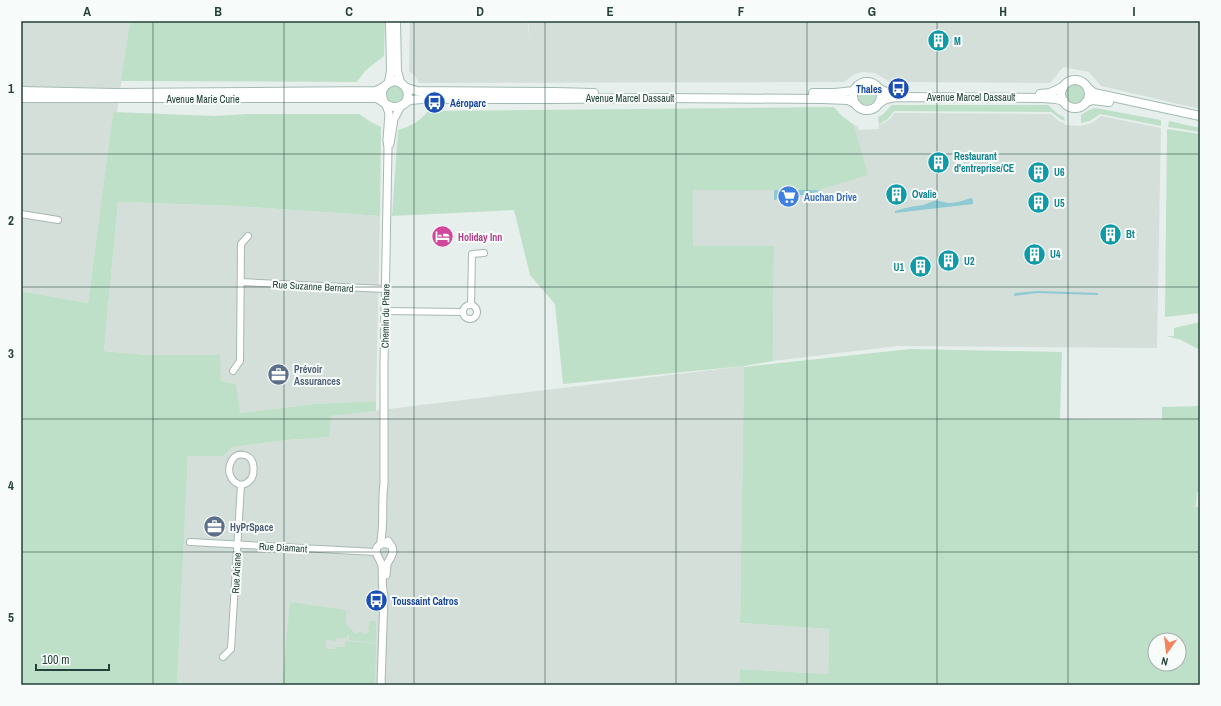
<svg xmlns="http://www.w3.org/2000/svg" width="1221" height="706" font-family="'Archivo Narrow',sans-serif">
  <style>
    .built { fill: #d4dfda }
    .green { fill: #bfe0c8; fill-rule: evenodd }
    .water { fill: #8ec9d4 }
    .lines { fill: none; stroke-linecap: round; stroke-linejoin: round }
    .minor-casing { stroke: #a8b8b2; stroke-width: 8 }
    .tertiary-casing { stroke: #a8b8b2; stroke-width: 9 }
    .secondary-casing { stroke: #a4bbb3; stroke-width: 10 }
    .minor { stroke: #fff; stroke-width: 6 }
    .tertiary { stroke: #fff; stroke-width: 7 }
    .secondary { stroke: #fff; stroke-width: 8 }
    .grid { fill: none; stroke: #24423a; stroke-width: 1; stroke-opacity: 0.55 }
    .labels { text-anchor: middle; stroke-width: 4; stroke-linejoin: round; paint-order: stroke }
    .culture-label { font-size: 10px; font-weight: bold; fill: #0d838f; stroke: #f7fbf9; text-anchor: start }
    .transit-label { font-size: 10px; font-weight: bold; fill: #164399; stroke: #f7fbf9; text-anchor: start }
    .street-label { font-size: 10px; fill: #24423a; stroke: #f7fbf9 }
    .shop-label { font-size: 10px; font-weight: bold; fill: #366cbe; stroke: #f7fbf9; text-anchor: start }
    .hotel-label { font-size: 10px; font-weight: bold; fill: #b23c85; stroke: #f7fbf9; text-anchor: start }
    .service-label { font-size: 10px; font-weight: bold; fill: #4e5e75; stroke: #f7fbf9; text-anchor: start }
    .neatline { fill: none; stroke: #24423a; stroke-width: 1.5 }
    .grid-label { font-size: 13px; text-anchor: middle; font-weight: bold; fill: #24423a }
  </style>
  <rect width="100%" height="100%" fill="#e6efeb"/>
  <g class="built">
    <polygon points="21,21 130,21 117,112 113,113 88,303 21,291"/>
    <polygon points="410,21 527,21 530,39 528,21 1200,21 1200,109 1101,86 1089,72 1063,67 1050,83 890,82 875,73 862,72 853,75 844,82 419,83 415,76 409,71"/>
    <polygon points="894,113 1051,114 1060,122 1065,123 1064,125 1081,126 1092,123 1101,116 1161,128 1157,348 897,346 773,361 774,246 693,246 693,189 819,190 867,174 854,125 858,126 859,130 879,129 878,125 887,121 891,118"/>
    <polygon points="118,202 235,206 380,216 376,401 314,404 239,413 236,384 221,381 148,355 104,351"/>
    <polygon points="744,366 740,623 829,629 828,674 740,669 739,685 177,685 188,455 223,456 233,447 288,440 330,437 331,416"/>
  </g>
  <g class="green">
    <polygon points="130,21 385,21 384,56 365,71 357,82 121,81"/>
    <circle cx="1075" cy="94" r="10"/>
    <circle cx="395" cy="94" r="9"/>
    <circle cx="867" cy="96" r="9"/>
    <path d="M892,105H1048L1058,114L1064,117L1065,121L1062,120L1051,112L894,111L888,119L879,124L878,117C885,114 887,109 892,105Z"/>
    <path d="M834,107L842,116L854,125L868,175L819,190H693V246H774L773,361L744,366L563,384L555,304L530,275L514,210L392,216L398,130C409,127 421,121 428,111Z"/>
    <polygon points="1095,108 1161,120 1161,126 1100,114 1090,121 1081,123 1081,115 1089,110"/>
    <polygon points="113,112 215,116 246,114 359,114 371,122 381,127 380,216 235,206 118,202 104,351 148,355 220,355 221,381 236,384 240,413 314,404 376,401 376,411 331,416 330,437 288,440 233,447 223,456 188,456 177,685 21,685 21,291 88,303"/>
    <polygon points="1169,121 1200,128 1200,132 1168,127"/>
    <polygon points="1167,129 1200,134 1200,313 1165,317"/>
    <polygon points="1200,322 1200,350 1181,340 1166,336 1174,336 1174,328"/>
    <path d="M910,349L1062,352L1060,419L1162,420V407L1200,406V492H1197L1196,507H1200V685H739L740,669L828,674L829,629L740,623L744,367ZM1155,640H1179V664H1155Z"/>
    <polygon points="290,602 346,610 346,624 356,634 361,631 364,635 370,631 368,628 370,621 376,621 376,643 349,640 349,634 345,638 336,638 336,642 331,640 326,640 326,647 329,649 336,649 336,647 345,647 345,641 376,644 375,685 282,685"/>
  </g>
  <g class="water">
    <polygon points="775,190 819,190 819,191 807,195 781,195 776,200 774,200 774,191"/>
    <path d="M971,198L973,200V204L895,213V211C904,208 914,206 923,205C927,204 930,202 934,201C940,200 944,203 949,203C957,203 964,200 971,198Z"/>
    <polygon points="1037,291 1098,293 1098,295 1037,293 1014,296 1015,293"/>
  </g>
  <g class="lines">
    <defs>
      <g id="minor">
        <polyline points="21,214 58,220"/>
        <polyline points="241,282 385,289"/>
        <polyline points="471,305 472,254 484,253"/>
        <circle cx="470" cy="312" r="7"/>
        <polyline points="385,311 463,312"/>
        <polyline points="233,371 240,361 241,244 248,236"/>
        <polyline points="190,542 376,552"/>
        <path d="M223,657L231,649L241,485C252,483 255,475 253,464C251,454 237,451 232,460C226,470 230,482 241,485"/>
      </g>
      <g id="tertiary">
        <polyline points="390,144 394,119 401,106"/>
        <path d="M380,545C385,527 381,504 384,484V364L388,148L387,140L389,113L385,103"/>
        <polyline points="386,575 387,564 391,557 393,552 392,547 388,541"/>
        <path d="M381,685L384,595C381,585 383,576 382,566C381,559 370,550 381,544C384,543 387,544 390,545"/>
      </g>
      <g id="secondary">
        <polyline points="396,21 397,71 400,82"/>
        <circle cx="1075" cy="94" r="14"/>
        <polyline points="389,82 391,71 390,21"/>
        <circle cx="867" cy="96" r="14"/>
        <polyline points="407,88 417,91 554,92 594,93"/>
        <polyline points="1088,88 1094,93 1200,116"/>
        <polyline points="880,89 886,92 900,93"/>
        <polyline points="21,91 115,93 376,91 384,87"/>
        <polyline points="813,93 835,93 854,91"/>
        <polyline points="1040,94 1050,93 1063,87"/>
        <path d="M21,98H376C383,100 387,108 395,107C412,107 412,84 395,81C384,83 379,91 384,102"/>
        <polyline points="1086,102 1093,100 1109,102"/>
        <polyline points="405,103 410,100 422,99 553,99 663,98 823,99 848,100 856,104"/>
        <polyline points="879,103 886,99 896,97 1042,98 1056,99 1064,101"/>
      </g>
    </defs>
    <use href="#minor" class="minor-casing"/>
    <use href="#tertiary" class="tertiary-casing"/>
    <use href="#secondary" class="secondary-casing"/>
    <use href="#minor" class="minor"/>
    <use href="#tertiary" class="tertiary"/>
    <use href="#secondary" class="secondary"/>
  </g>
  <path class="grid" d="M153,21V685M284,21V685M414,21V685M545,21V685M676,21V685M807,21V685M937,21V685M1068,21V685M21,154H1200M21,287H1200M21,419H1200M21,552H1200"/>
  <defs>
    <symbol id="building-disc" viewBox="-11 -11 22 22"><circle r="9.5" fill="#0f9aa8" stroke="#f7fbf9"/><path d="M-4-6H4V6H1V3H-1V6H-4ZM-2.5-4.3h1.7v1.8h-1.7ZM.8-4.3h1.7v1.8H.8ZM-2.5-1h1.7V.8h-1.7ZM.8-1h1.7V.8H.8Z" fill="#fff"/></symbol>
    <symbol id="bus-disc" viewBox="-11 -11 22 22"><circle r="9.5" fill="#1a4fb4" stroke="#f7fbf9"/><path d="M-5-6H5V4H4V6H2V4H-2V6H-4V4H-5ZM-3.5-4V0h7V-4ZM-3.5 1.2v1.5H-2V1.2ZM2 1.2v1.5H3.5V1.2Z" fill="#fff"/></symbol>
    <symbol id="supermarket-disc" viewBox="-11 -11 22 22"><circle r="9.5" fill="#3f7fe0" stroke="#f7fbf9"/><path d="M-6-5.5h2.5l.6 2H6L4.5 2H-2.5L-4.4-4H-6ZM-1.5 3.2a1.3 1.3 0 1 0 .1 0ZM3 3.2a1.3 1.3 0 1 0 .1 0Z" fill="#fff"/></symbol>
    <symbol id="hotel-disc" viewBox="-11 -11 22 22"><circle r="9.5" fill="#d1479c" stroke="#f7fbf9"/><path d="M-6-4.5h1.5V1H6V5H4.5V3h-9V5H-6ZM-4 0a1.8 1.8 0 1 1 3.6 0ZM.5 0V-2.5h3Q6-2.5 6 0Z" fill="#fff"/></symbol>
    <symbol id="office-disc" viewBox="-11 -11 22 22"><circle r="9.5" fill="#5c6f8a" stroke="#f7fbf9"/><path d="M-6-3h4V-5.5h4V-3h4V5H-6ZM-1-4.5V-3h2v-1.5ZM-6 0V1H6V0Z" fill="#fff"/></symbol>
  </defs>
  <g fill-rule="evenodd">
    <use href="#building-disc" x="926" y="28" width="25" height="25"/>
    <use href="#bus-disc" x="886" y="76" width="25" height="25"/>
    <use href="#bus-disc" x="422" y="90" width="25" height="25"/>
    <use href="#building-disc" x="926" y="150" width="25" height="25"/>
    <use href="#building-disc" x="1026" y="160" width="25" height="25"/>
    <use href="#building-disc" x="884" y="182" width="25" height="25"/>
    <use href="#supermarket-disc" x="776" y="184" width="25" height="25"/>
    <use href="#building-disc" x="1026" y="190" width="25" height="25"/>
    <use href="#building-disc" x="1098" y="222" width="25" height="25"/>
    <use href="#hotel-disc" x="430" y="224" width="25" height="25"/>
    <use href="#building-disc" x="1022" y="242" width="25" height="25"/>
    <use href="#building-disc" x="936" y="248" width="25" height="25"/>
    <use href="#building-disc" x="908" y="254" width="25" height="25"/>
    <use href="#office-disc" x="266" y="362" width="25" height="25"/>
    <use href="#office-disc" x="202" y="514" width="25" height="25"/>
    <use href="#bus-disc" x="364" y="588" width="25" height="25"/>
  </g>
  <g class="labels">
    <g class="culture-label">
      <text x="954" y="45">M</text>
      <text x="954" y="160">Restaurant<tspan x="954" dy="12">d'entreprise/CE</tspan></text>
      <text x="1054" y="176">U6</text>
      <text x="912" y="198">Ovalie</text>
      <text x="1054" y="207">U5</text>
      <text x="1126" y="238">Bt</text>
      <text x="1050" y="258">U4</text>
      <text x="964" y="265">U2</text>
      <text x="904" y="271" text-anchor="end">U1</text>
    </g>
    <g class="transit-label">
      <text x="882" y="93" text-anchor="end">Thales</text>
      <text x="450" y="107">Aéroparc</text>
      <text x="392" y="605">Toussaint Catros</text>
    </g>
    <g class="street-label">
      <text x="971" y="101">Avenue Marcel Dassault</text>
      <text x="630" y="102">Avenue Marcel Dassault</text>
      <text x="203" y="103">Avenue Marie Curie</text>
      <text transform="translate(313 286) rotate(3)" y="4">Rue Suzanne Bernard</text>
      <text transform="translate(385 316) rotate(-89)" y="4">Chemin du Phare</text>
      <text transform="translate(283 547) rotate(3)" y="4">Rue Diamant</text>
      <text transform="translate(236 573) rotate(-87)" y="4">Rue Ariane</text>
    </g>
    <g class="shop-label">
      <text x="804" y="201">Auchan Drive</text>
    </g>
    <g class="hotel-label">
      <text x="458" y="241">Holiday Inn</text>
    </g>
    <g class="service-label">
      <text x="294" y="373">Prévoir<tspan x="294" dy="12">Assurances</tspan></text>
      <text x="230" y="531">HyPrSpace</text>
    </g>
  </g>
  <rect width="1221" height="706" fill="none" stroke="#f7fbf9" stroke-width="44"/>
  <g transform="translate(1167 652) rotate(194)"><circle r="19" fill="#f7fbf9" stroke="#a3b1ad"/>
  <path d="M0-3L7 15L0 10L-7 15Z" fill="#f4845f"/>
  <text y="-6" font-size="11" font-weight="bold" text-anchor="middle" fill="#24423a">N</text>
  </g>
  <path d="M36 664v6h73v-6" fill="none" stroke="#24423a" stroke-width="2"/>
  <text x="42" y="664" font-size="12" fill="#24423a" stroke="#f7fbf9" stroke-width="3" paint-order="stroke">100 m</text>
  <rect x="22" y="22" width="1177" height="662" class="neatline"/>
  <g class="grid-label">
    <text x="87" y="16">A</text>
    <text x="218" y="16">B</text>
    <text x="349" y="16">C</text>
    <text x="480" y="16">D</text>
    <text x="610" y="16">E</text>
    <text x="741" y="16">F</text>
    <text x="872" y="16">G</text>
    <text x="1003" y="16">H</text>
    <text x="1134" y="16">I</text>
    <text x="11" y="93">1</text>
    <text x="11" y="225">2</text>
    <text x="11" y="358">3</text>
    <text x="11" y="490">4</text>
    <text x="11" y="622">5</text>
  </g>
</svg>
